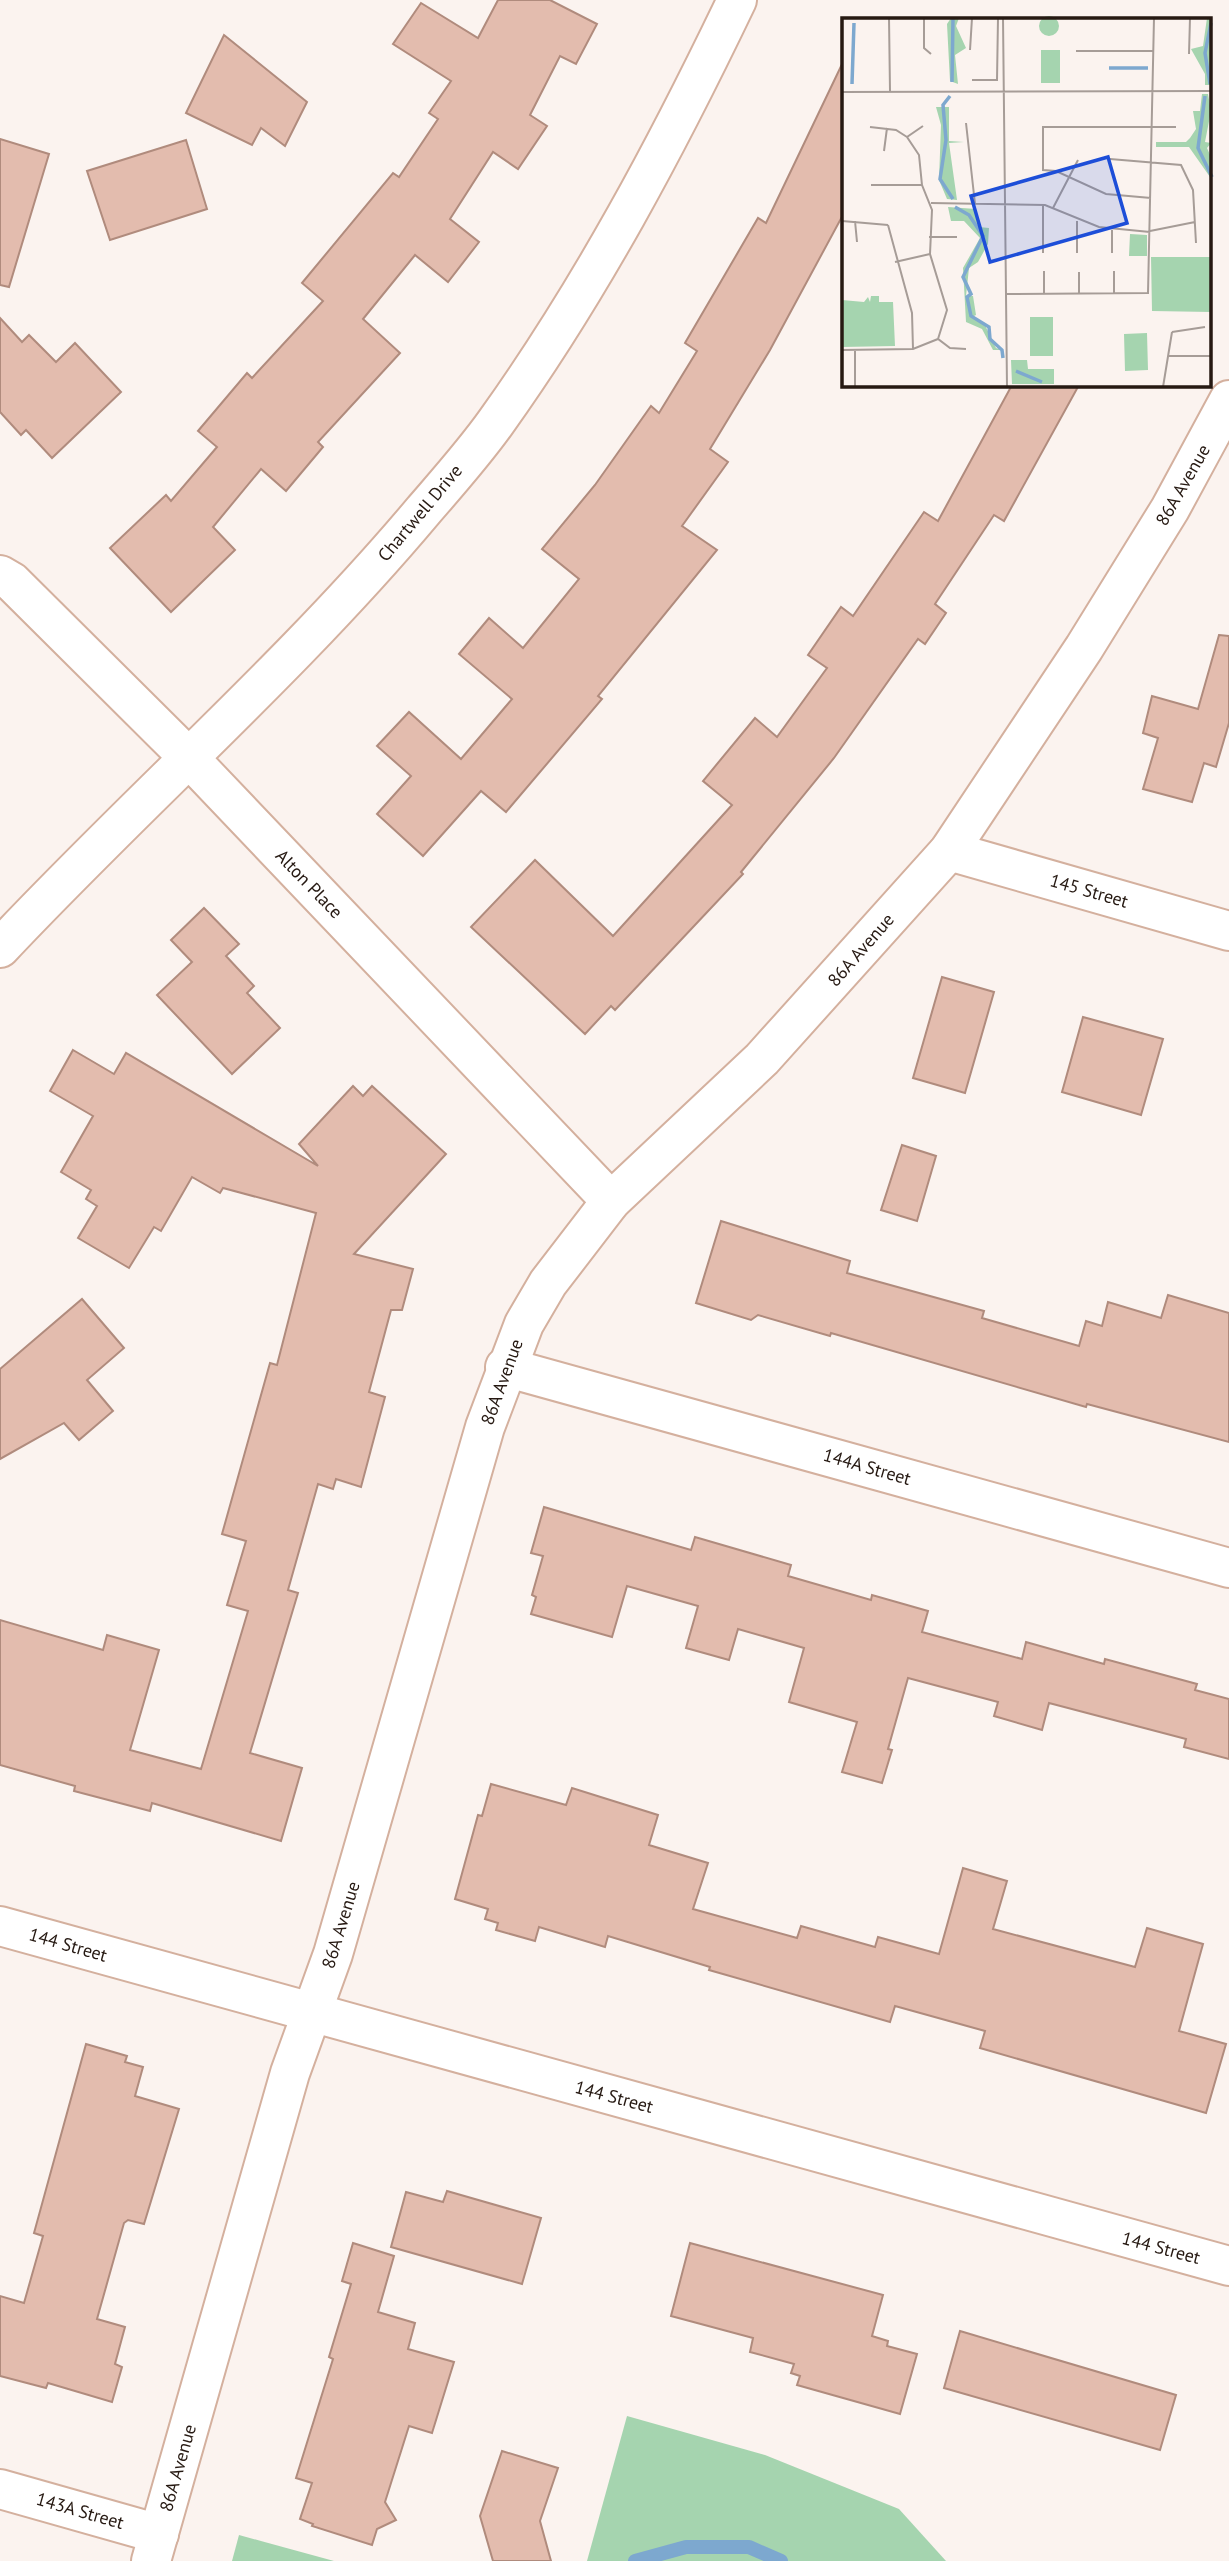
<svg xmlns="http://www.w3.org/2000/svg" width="1229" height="2561" font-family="'PT Sans',sans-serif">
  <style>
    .green { fill: #a5d4af }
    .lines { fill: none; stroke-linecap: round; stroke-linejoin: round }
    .stream { stroke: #7da8cf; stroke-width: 14 }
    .building { fill: #e3bcae; stroke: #b08b7d; stroke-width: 2 }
    .street-casing { stroke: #d4b09e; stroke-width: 42 }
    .secondary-casing { stroke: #d4b09e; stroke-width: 42 }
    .street { stroke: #fff; stroke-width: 38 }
    .secondary { stroke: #fff; stroke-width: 38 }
    .labels { text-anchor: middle; stroke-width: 5; stroke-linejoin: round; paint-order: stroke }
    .street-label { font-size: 18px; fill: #261912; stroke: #fff }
    .inset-river { fill: none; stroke: #7da8cf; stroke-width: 3.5 }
    .inset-road { fill: none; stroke: #a69c97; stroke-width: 2 }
    .view { fill: #1d4ed8; fill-opacity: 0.15; stroke: #1d4ed8; stroke-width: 3.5 }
    .inset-edge { fill: none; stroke: #261912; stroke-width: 3.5 }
  </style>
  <rect width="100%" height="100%" fill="#fbf3ef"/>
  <g class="green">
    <polygon points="627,2416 765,2455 899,2509 946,2561 587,2561"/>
    <polygon points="239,2535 334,2561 232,2561"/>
  </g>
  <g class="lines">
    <polyline class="stream" points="635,2561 686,2547 749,2547 781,2561"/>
  </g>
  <g class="building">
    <polygon points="498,0 550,0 597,24 576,64 560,56 530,115 547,126 518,169 493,152 450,219 479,242 448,282 415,255 363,319 400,353 318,442 323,447 286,491 261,469 213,527 235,550 171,612 110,548 166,495 171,501 217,447 198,431 247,373 252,378 323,301 302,283 393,173 399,177 438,119 429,113 451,81 393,44 421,3 478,38"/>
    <polygon points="224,35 307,102 285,146 261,128 252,145 186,113"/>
    <polygon points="844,60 844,213 770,350 710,449 728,462 682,526 717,550 598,696 602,699 506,812 481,791 423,856 377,814 411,776 377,746 409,712 461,759 512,699 459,654 489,618 523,648 579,579 542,549 595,485 651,406 659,413 697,351 685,343 758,218 766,223"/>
    <polygon points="0,139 49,154 9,287 0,285"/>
    <polygon points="186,140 207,209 110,240 87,171"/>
    <polygon points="0,318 22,342 29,335 56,362 75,343 121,392 52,458 26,430 21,435 0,412"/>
    <polygon points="1012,385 1079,385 1004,521 994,515 935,604 946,613 925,644 918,639 834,758 741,872 743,874 615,1010 611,1006 585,1034 471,927 535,860 613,936 732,805 703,781 755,718 777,737 827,668 808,655 841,607 853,616 924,512 938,521"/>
    <polygon points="1219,635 1229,636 1229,723 1216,767 1204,763 1192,802 1143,789 1158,738 1143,733 1152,696 1198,709"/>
    <polygon points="204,908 239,944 226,956 254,986 247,993 280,1028 232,1074 157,995 192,962 171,940"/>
    <polygon points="942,977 994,992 965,1093 913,1078"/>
    <polygon points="1083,1017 1163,1039 1141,1115 1062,1092"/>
    <polygon points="73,1050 114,1074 126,1053 318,1166 299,1144 353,1086 363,1096 372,1086 446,1154 354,1254 413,1269 402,1310 391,1310 369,1392 385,1397 361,1487 336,1479 333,1489 318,1484 288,1590 298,1593 250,1753 302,1768 281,1841 152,1803 150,1811 74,1791 75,1786 0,1765 0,1620 103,1650 107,1635 159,1650 130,1750 201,1769 248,1611 227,1605 246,1541 222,1534 270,1363 277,1365 316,1213 223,1188 220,1193 192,1177 161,1231 154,1227 129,1268 78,1238 97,1206 86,1199 91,1190 61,1172 93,1116 50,1091"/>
    <polygon points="902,1145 936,1156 917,1221 881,1210"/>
    <polygon points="721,1221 850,1261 847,1273 984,1311 982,1318 1079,1346 1086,1321 1102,1326 1108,1302 1161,1318 1168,1295 1229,1313 1229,1442 1087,1404 1086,1407 831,1333 830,1336 758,1315 751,1320 696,1303"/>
    <polygon points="82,1299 124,1348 87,1380 113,1411 79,1440 64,1423 0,1459 0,1369"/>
    <polygon points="544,1507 691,1550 695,1537 791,1565 788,1576 871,1600 872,1595 928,1611 922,1632 1022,1659 1026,1642 1104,1664 1105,1659 1197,1684 1195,1690 1229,1699 1229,1759 1184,1747 1186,1739 1049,1703 1042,1730 994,1716 998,1702 908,1678 888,1749 892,1750 882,1783 842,1772 857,1722 789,1702 804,1648 738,1629 729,1660 686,1648 698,1606 627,1586 612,1637 531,1614 536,1597 532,1595 543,1556 531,1553"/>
    <polygon points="491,1784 566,1805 572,1788 658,1815 649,1845 708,1863 693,1909 797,1938 801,1926 875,1947 878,1937 939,1954 963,1868 1007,1881 993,1929 1135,1967 1147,1928 1203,1944 1179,2031 1226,2044 1206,2113 980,2048 985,2031 895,2006 890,2022 709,1970 710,1967 608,1936 605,1947 539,1927 535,1941 496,1930 498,1923 485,1919 488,1909 455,1899 478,1815 482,1816"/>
    <polygon points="86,2044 127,2056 125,2062 143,2067 135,2096 179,2109 144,2224 128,2220 124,2223 97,2319 125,2327 115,2364 122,2367 112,2402 48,2383 46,2388 0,2376 0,2296 24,2303 43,2236 34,2233"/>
    <polygon points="447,2191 541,2218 522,2284 391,2247 406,2192 443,2202"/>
    <polygon points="353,2243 394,2256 378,2312 415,2323 408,2349 454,2362 432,2433 409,2426 385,2502 396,2520 377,2529 372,2545 312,2526 313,2524 300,2519 312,2483 296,2478 333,2359 329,2357 351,2284 342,2281"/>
    <polygon points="690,2243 883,2295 872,2336 888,2341 887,2346 917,2354 900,2414 797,2385 800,2376 791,2373 794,2364 750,2352 753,2338 671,2316"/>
    <polygon points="960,2331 1176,2395 1160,2450 944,2388"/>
    <polygon points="502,2451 558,2468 540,2521 551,2561 493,2561 480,2516"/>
  </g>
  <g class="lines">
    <defs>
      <g id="street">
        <polyline points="0,575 12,582 190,759 611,1201"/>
        <polyline points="949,851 1229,931"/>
        <path d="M0,948C139,800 292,667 423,511C448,482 474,453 496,422C591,289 667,146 737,0"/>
        <polyline points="505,1367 1229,1568"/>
        <polyline points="0,2489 159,2534"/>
        <polyline points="151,2561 290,2073 333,1954 485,1427 524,1324 548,1283 611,1201 762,1059 949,851 1084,648 1170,509 1229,400"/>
      </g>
      <polyline id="secondary" points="0,1926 1229,2266"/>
    </defs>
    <use href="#street" class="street-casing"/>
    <use href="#secondary" class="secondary-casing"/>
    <use href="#street" class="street"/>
    <use href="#secondary" class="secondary"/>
  </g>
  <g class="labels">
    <g class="street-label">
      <text transform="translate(1183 485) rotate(-60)" y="6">86A Avenue</text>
      <text transform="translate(420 513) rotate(-50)" y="6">Chartwell Drive</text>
      <text transform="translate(309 884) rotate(46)" y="6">Alton Place</text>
      <text transform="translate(1089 891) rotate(16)" y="6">145 Street</text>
      <text transform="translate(861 950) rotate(-49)" y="6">86A Avenue</text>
      <text transform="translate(502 1382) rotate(-70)" y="6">86A Avenue</text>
      <text transform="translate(867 1467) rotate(16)" y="6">144A Street</text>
      <text transform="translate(341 1925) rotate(-73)" y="6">86A Avenue</text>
      <text transform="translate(68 1945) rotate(16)" y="6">144 Street</text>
      <text transform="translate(614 2097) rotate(15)" y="6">144 Street</text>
      <text transform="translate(1161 2248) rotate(15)" y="6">144 Street</text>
      <text transform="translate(178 2468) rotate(-74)" y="6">86A Avenue</text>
      <text transform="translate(80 2511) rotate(16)" y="6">143A Street</text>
    </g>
  </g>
  <g transform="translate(842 18)">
    <rect width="369" height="369" fill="#fbf3ef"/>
    <path d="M197 8a10 10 0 1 1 20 0a10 10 0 1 1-20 0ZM109,0H117L114,8L124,30L113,37L116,66L108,63L105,6ZM365,0H369V67H363V56L349,31L361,28ZM199,32H218V65H199ZM360,76H366L369,93L363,124L369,125L365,130L369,139V176L368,159L347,129H314V124H344L348,120L354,111L351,93H358ZM94,89H107V123L122,124L107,125L115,182L105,181L97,162L99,107ZM106,189L134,191L137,209L147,210L146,226L136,244L127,250L124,278H131L134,297L130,299L142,305L154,330L160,332H151L140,311L124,304L121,250L138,220L122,203H109ZM288,216L305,217V238H287ZM309,239H369V294L310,293ZM29,278H37V284H51L53,328L0,329V282L22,284L26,279L28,284ZM188,299H211V338H188ZM305,315L306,352L283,353L282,316ZM169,342H185L186,351H212V366H170Z" fill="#a5d4af"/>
    <path class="inset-river" d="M267,50H306M110,64L111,0M10,66L12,5M368,66L363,35L369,5M108,78L101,87L104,122L98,161L111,181M363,78L356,130L370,159M113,189L127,197L141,218L121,259L129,276L125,279L129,298L147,309L148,321L160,332L161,340M174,353L200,364"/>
    <path class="inset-road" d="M47,0L48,73M82,0V30L89,36M161,0L165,369M128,32L130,0M234,33H312M347,36L348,0M130,62H155L156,0M0,74L370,73M124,105L133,186M81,108L65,119L77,137L80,167L90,192L88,236L105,292L96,321M28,109L54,112L65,119M42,133L45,110M268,141L339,147L351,172L354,225M29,167H80M309,180L264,176L214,153L201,152V109H334M89,185L203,187L257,209L308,214M201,187V235M211,190L236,142M0,203L46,207M13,203L15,224M235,203V235M46,207L70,295L71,331M270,212V235M308,213L353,204M87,219H115M53,244L88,236M164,276L306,275L312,0M202,276V253M237,276V254M272,276V253M330,314L363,309M0,332L71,331L96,321L108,330L124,331M326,338H370M13,369V332M321,369L330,314"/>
    <path class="view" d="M266,139L285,205L148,244L129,178Z"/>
    <rect width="369" height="369" class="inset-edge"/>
  </g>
</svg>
